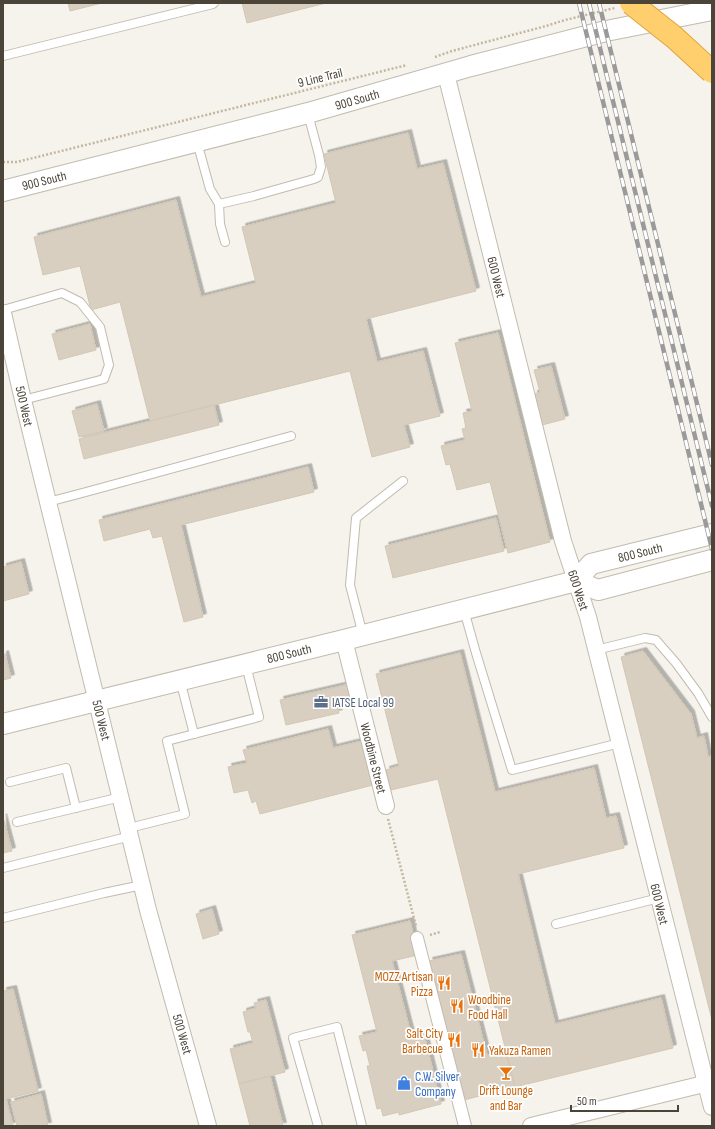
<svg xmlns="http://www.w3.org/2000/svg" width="715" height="1129" font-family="'Sofia Sans Condensed',sans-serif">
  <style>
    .building { fill: #d8cfc1; stroke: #d3c7b4; filter: url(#shadow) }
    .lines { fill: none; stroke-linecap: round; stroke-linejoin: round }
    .service-casing { stroke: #c2bbae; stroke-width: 10 }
    .pedestrian-casing { stroke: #c2bbae; stroke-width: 14 }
    .minor-casing { stroke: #c2bbae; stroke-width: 18 }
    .tertiary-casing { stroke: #c2bbae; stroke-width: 22 }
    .path { stroke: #c4b79f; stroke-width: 2.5; stroke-dasharray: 2 2; stroke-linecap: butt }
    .service { stroke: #fff; stroke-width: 8 }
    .pedestrian { stroke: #fff; stroke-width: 12 }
    .minor { stroke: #fff; stroke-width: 16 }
    .tertiary { stroke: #fff; stroke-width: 20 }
    .rail-casing { stroke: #9a9a9a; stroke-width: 4.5 }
    .rail { stroke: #fff; stroke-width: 3; stroke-dasharray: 9; stroke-linecap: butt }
    .motorway-bridge-casing { stroke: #e0a43c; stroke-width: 24; stroke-linecap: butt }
    .motorway-bridge { stroke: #ffcf6e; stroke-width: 22 }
    .labels { text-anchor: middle; stroke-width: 3.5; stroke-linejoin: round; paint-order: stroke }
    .street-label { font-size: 13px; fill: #4b4439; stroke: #fff }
    .service-label { font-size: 13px; fill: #4e5e75; stroke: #fff; text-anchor: start }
    .food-label { font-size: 13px; fill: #c56008; stroke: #fff; text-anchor: end }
    .shop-label { font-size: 13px; fill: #366cbe; stroke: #fff; text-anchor: start }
  </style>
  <defs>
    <filter id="shadow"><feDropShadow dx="3.5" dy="-3.5" stdDeviation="0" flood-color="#0004"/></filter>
  </defs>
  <rect width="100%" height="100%" fill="#f6f3ec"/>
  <g class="building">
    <polygon points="68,3 102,3 70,11"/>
    <polygon points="242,3 326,3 247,23"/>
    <polygon points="408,133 417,169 443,163 476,291 366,319 377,362 423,351 440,416 404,425 410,447 372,457 350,371 150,421 120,302 91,310 80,266 43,275 34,237 176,200 201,297 256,283 242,227 336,203 324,154"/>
    <polygon points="90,324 96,350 59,360 52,334"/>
    <polygon points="498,333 550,542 508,553 490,482 457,490 450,464 446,465 441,446 465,440 462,429 466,428 463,413 472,411 455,343"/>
    <polygon points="551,366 565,419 542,425 534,394 540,392 534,370"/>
    <polygon points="97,404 104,431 79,437 72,411"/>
    <polygon points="214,405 219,425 84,459 79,439"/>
    <polygon points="308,467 314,492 181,525 203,617 184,622 162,536 153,538 150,529 104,541 99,520"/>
    <polygon points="496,518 504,551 393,578 385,546"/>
    <polygon points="21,562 29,594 3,601 3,567"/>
    <polygon points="643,651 691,714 697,738 704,736 708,757 711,756 712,760 712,1020 621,657"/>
    <polygon points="460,653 495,792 594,768 606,818 616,816 624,848 518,874 555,1024 661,998 673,1048 515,1087 438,779 391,790 386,770 399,766 376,674"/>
    <polygon points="5,654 11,678 3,680 3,655"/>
    <polygon points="350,684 355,704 338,708 339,713 286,725 280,700"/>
    <polygon points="328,729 333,748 362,741 373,785 260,814 256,801 252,803 248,790 234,793 228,767 247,763 243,750"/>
    <polygon points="3,817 12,851 3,853"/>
    <polygon points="212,909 219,934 203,939 196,914"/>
    <polygon points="410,921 418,955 392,961 412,1038 424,1035 441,1104 399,1115 399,1112 383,1116 381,1108 377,1109 367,1066 370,1066 366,1050 363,1051 359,1036 377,1032 352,935"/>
    <polygon points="461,954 487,1055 505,1050 515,1087 464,1100 429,961"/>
    <polygon points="13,989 38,1091 6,1099 13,1126 3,1126 3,991"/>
    <polygon points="266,1000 285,1072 239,1084 230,1049 253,1043 250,1032 248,1032 243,1012 256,1008 254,1003"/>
    <polygon points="270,1076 283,1126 250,1126 239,1084"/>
    <polygon points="41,1094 48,1126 17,1126 11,1102"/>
  </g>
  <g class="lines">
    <defs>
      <g id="service">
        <polyline points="3,56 213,4 214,3"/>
        <polyline points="197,142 210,189 219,204 254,196 314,179 318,177 321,167 319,155 308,114"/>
        <polyline points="219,204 220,224 225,242"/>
        <polyline points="3,310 62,293 80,302 100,327 109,365 104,379 23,400"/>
        <polyline points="48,502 86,492 291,436"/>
        <polyline points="464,610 476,653 512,770 620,743"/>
        <polyline points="363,635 350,585 356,518 403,481"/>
        <polyline points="596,650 645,638 656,640 676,663 698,693 712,717"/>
        <polyline points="180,680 194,734 259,717 246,665"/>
        <polyline points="10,782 66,768 76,808"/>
        <polyline points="17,822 121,797"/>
        <polyline points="129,828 185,814 167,741 194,734"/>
        <polyline points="3,868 131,836"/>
        <polyline points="3,918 104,893 142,885"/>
        <polyline points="556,924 659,898"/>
        <polyline points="318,1126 293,1038 337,1027 362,1126"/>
      </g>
      <polyline id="pedestrian" points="417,938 465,1126"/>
      <g id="minor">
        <polyline points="446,74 563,541 588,617 712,1107"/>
        <polyline points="3,313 23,400 148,910 208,1126"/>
        <polyline points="344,640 386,806"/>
        <polyline points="531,1126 712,1082"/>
      </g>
      <g id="tertiary">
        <polyline points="3,191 308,113 471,66 606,31 712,10"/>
        <polyline points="576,581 591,564 712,534"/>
        <polyline points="3,724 344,640 576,581 598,590 712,560"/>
      </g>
    </defs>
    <use href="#service" class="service-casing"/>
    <use href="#pedestrian" class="pedestrian-casing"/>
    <use href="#minor" class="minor-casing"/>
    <use href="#tertiary" class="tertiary-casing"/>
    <g class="path">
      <polyline points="435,57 452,51 546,26 565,20 615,8"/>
      <polyline points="3,162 17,162 407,65"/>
      <polyline points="388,819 416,926"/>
      <polyline points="430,935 440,932"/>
    </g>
    <use href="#service" class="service"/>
    <use href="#pedestrian" class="pedestrian"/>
    <use href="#minor" class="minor"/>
    <use href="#tertiary" class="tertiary"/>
    <defs>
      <g id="rail">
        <polyline points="579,3 712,549"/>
        <polyline points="589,3 712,506"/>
        <polyline points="599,3 712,465"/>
      </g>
    </defs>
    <use href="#rail" class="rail-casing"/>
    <use href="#rail" class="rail"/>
    <defs>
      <polyline id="motorway-bridge" points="631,3 674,37 712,72"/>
    </defs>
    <use href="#motorway-bridge" class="motorway-bridge-casing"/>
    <use href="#motorway-bridge" class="motorway-bridge"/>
  </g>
  <defs>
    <symbol id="office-bare" viewBox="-9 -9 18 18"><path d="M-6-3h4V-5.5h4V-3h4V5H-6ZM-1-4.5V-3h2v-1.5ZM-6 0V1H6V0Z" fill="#5c6f8a" stroke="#fff" stroke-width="2.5" paint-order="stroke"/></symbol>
    <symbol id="restaurant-bare" viewBox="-9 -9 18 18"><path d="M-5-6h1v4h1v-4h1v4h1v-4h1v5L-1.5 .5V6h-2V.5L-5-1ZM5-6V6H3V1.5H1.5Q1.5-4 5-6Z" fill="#e8710a" stroke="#fff" stroke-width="2.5" paint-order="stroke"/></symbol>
    <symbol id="bar-bare" viewBox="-9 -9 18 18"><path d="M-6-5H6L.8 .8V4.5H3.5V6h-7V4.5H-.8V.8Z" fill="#e8710a" stroke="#fff" stroke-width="2.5" paint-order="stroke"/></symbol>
    <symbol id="shop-bare" viewBox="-9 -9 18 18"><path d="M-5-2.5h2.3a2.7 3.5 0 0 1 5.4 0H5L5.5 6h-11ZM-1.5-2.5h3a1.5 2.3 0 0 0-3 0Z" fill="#3f7fe0" stroke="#fff" stroke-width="2.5" paint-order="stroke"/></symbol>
  </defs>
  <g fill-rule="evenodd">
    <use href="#office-bare" x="311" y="692" width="20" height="20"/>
    <use href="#restaurant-bare" x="434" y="973" width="20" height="20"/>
    <use href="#restaurant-bare" x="447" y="996" width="20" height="20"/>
    <use href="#restaurant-bare" x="444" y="1030" width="20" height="20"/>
    <use href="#restaurant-bare" x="468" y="1040" width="20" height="20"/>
    <use href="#bar-bare" x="496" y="1063" width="20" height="20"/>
    <use href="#shop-bare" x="394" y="1073" width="20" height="20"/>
  </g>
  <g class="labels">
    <g class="street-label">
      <text transform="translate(320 77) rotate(-14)" y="5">9 Line Trail</text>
      <text transform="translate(357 99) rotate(-16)" y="5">900 South</text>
      <text transform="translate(44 180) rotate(-14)" y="5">900 South</text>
      <text transform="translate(497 277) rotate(76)" y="5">600 West</text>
      <text transform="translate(25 406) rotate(77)" y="5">500 West</text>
      <text transform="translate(640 552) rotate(-14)" y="5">800 South</text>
      <text transform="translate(579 590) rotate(72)" y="5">600 West</text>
      <text transform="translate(289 653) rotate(-14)" y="5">800 South</text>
      <text transform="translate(102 720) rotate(76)" y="5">500 West</text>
      <text transform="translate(374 758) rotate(76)" y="5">Woodbine Street</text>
      <text transform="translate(660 904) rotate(76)" y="5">600 West</text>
      <text transform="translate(183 1034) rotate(74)" y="5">500 West</text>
    </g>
    <g class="service-label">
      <text x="332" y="707">IATSE Local 99</text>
    </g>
    <g class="food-label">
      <text x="433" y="981">MOZZ Artisan<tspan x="433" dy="15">Pizza</tspan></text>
      <text x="468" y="1004" text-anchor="start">Woodbine<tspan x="468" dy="15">Food Hall</tspan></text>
      <text x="443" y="1038">Salt City<tspan x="443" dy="15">Barbecue</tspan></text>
      <text x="489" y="1055" text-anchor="start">Yakuza Ramen</text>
      <text x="506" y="1095" text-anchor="middle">Drift Lounge<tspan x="506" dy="15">and Bar</tspan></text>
    </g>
    <g class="shop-label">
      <text x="415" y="1081">C.W. Silver<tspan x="415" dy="15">Company</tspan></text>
    </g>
  </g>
  <rect width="715" height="1129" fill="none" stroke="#4b4439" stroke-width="8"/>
  <path d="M571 1105v6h107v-6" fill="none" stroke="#4b4439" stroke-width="2"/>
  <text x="577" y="1105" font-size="12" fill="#4b4439" stroke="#ffffff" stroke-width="3" paint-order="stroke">50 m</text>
</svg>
